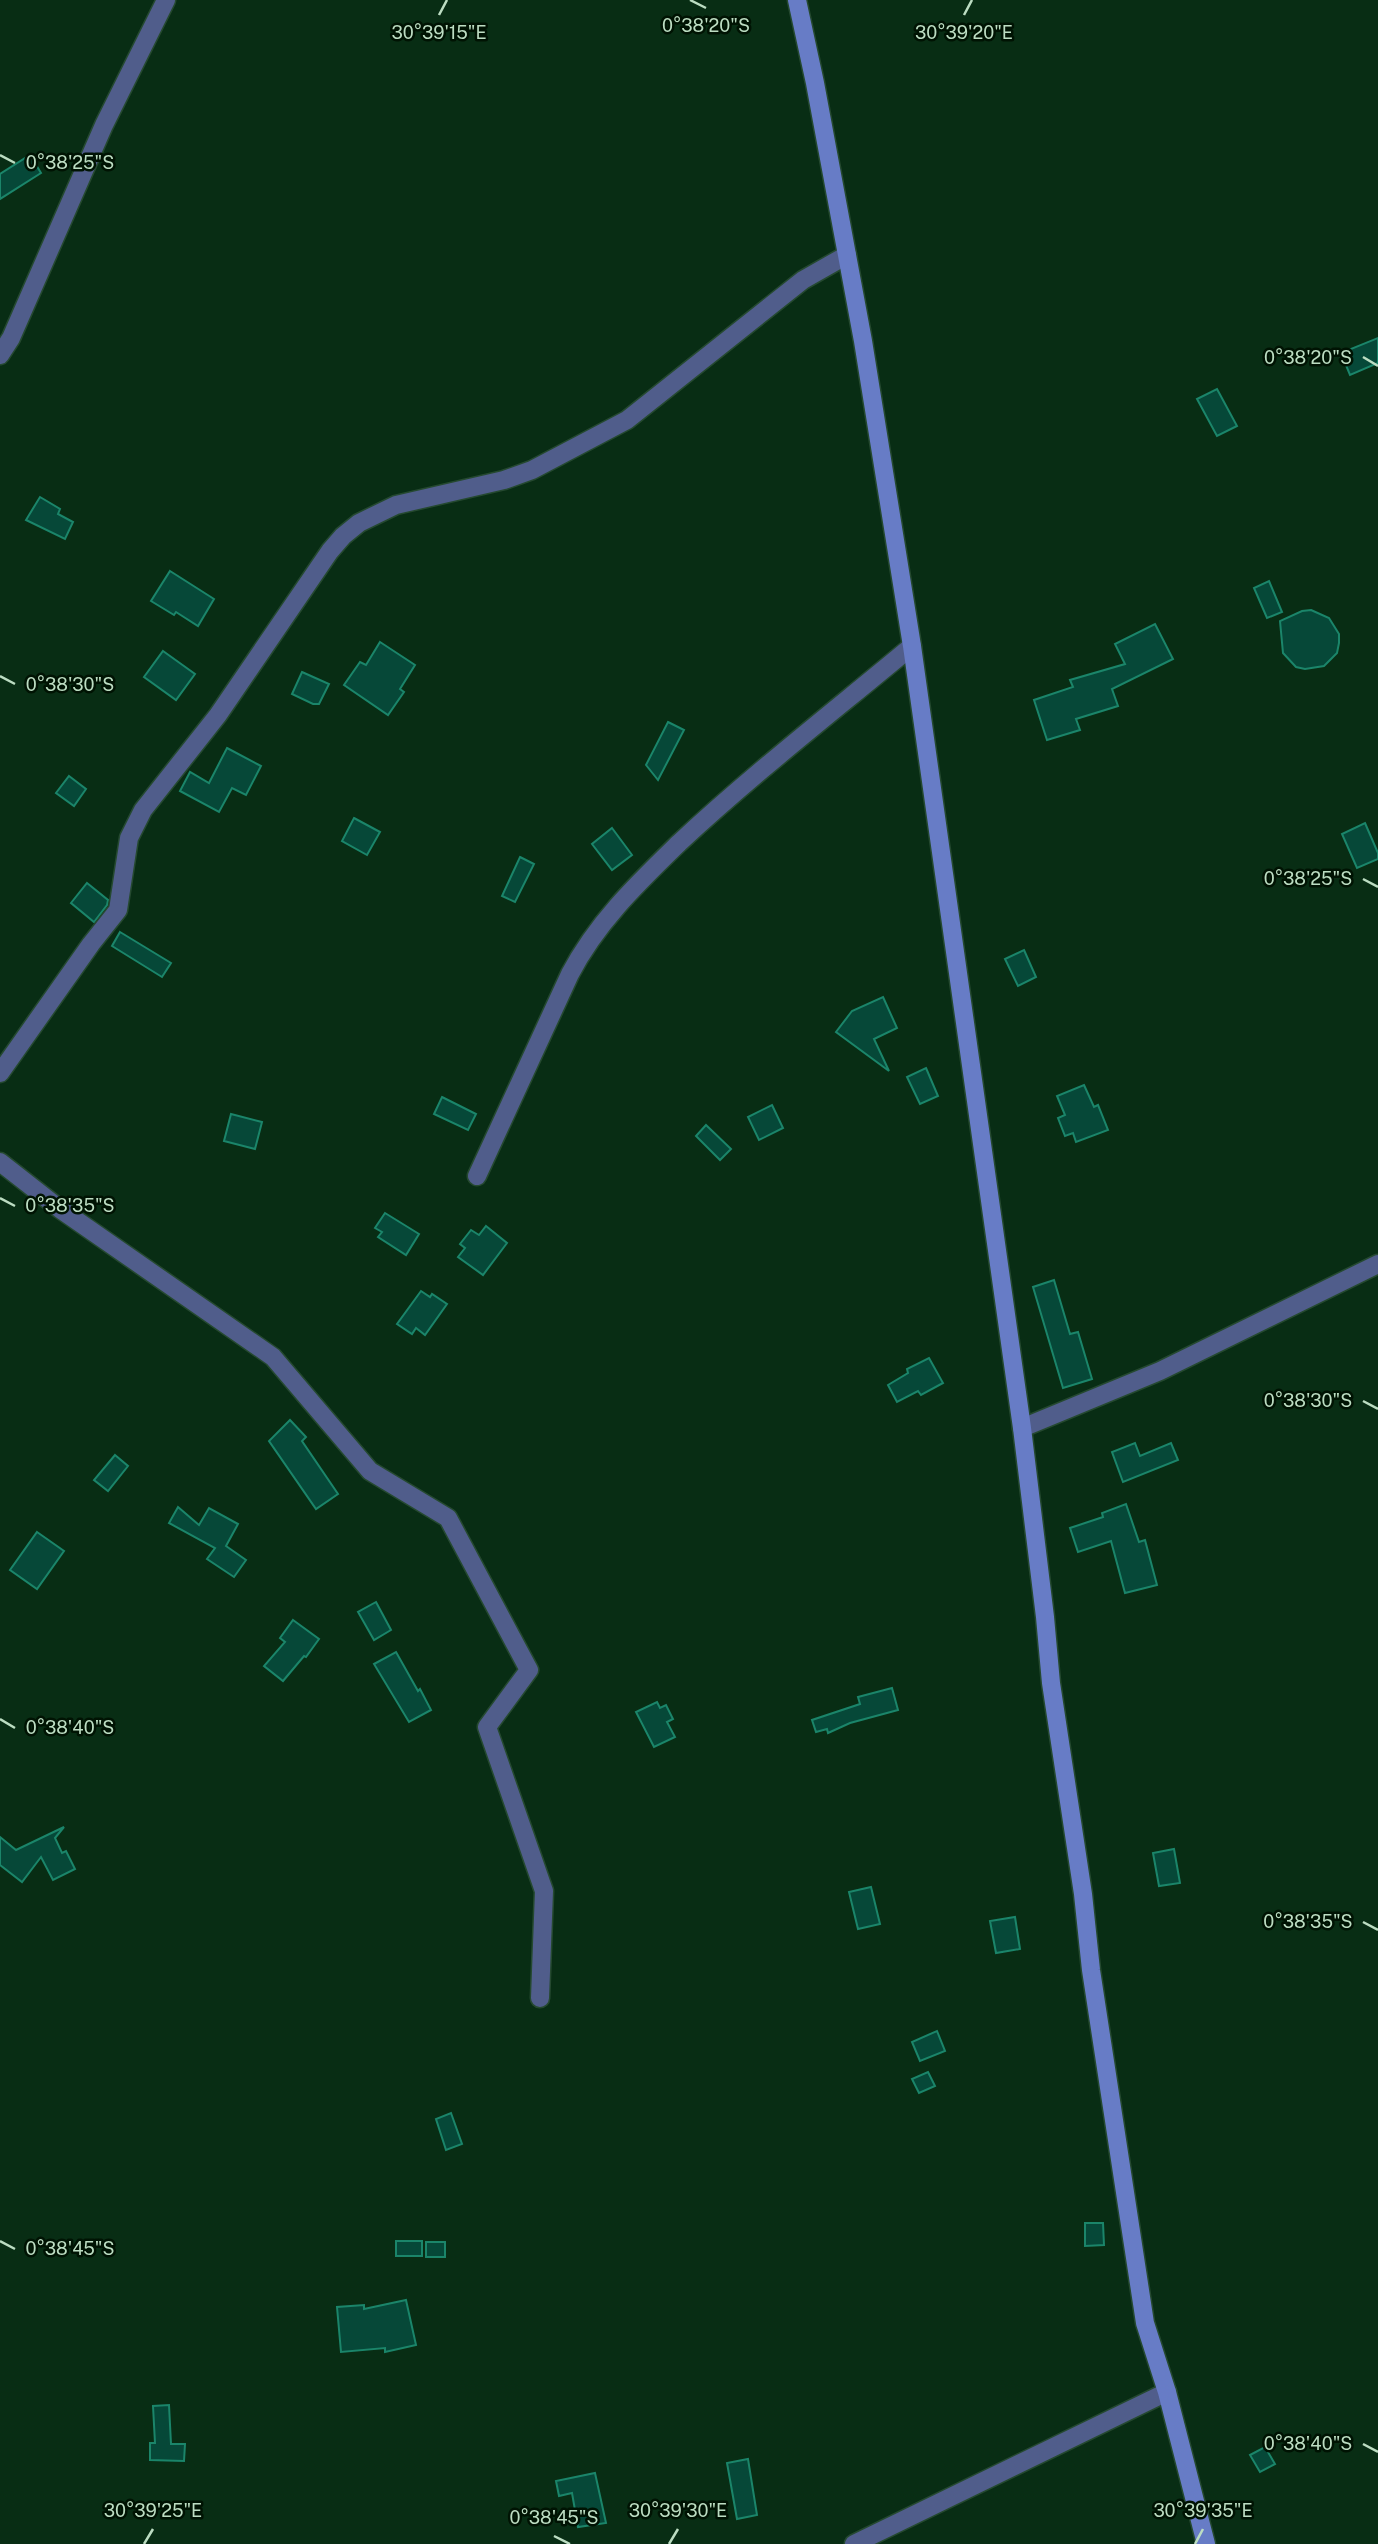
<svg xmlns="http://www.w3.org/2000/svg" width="1378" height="2544" font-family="'Public Sans',sans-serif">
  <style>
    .building { fill: #064838; stroke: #1b856a; stroke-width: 2 }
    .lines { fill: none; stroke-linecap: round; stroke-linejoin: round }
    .street-casing { stroke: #254930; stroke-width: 21 }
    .secondary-casing { stroke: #254930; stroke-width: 21 }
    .street { stroke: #505d8b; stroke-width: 18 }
    .secondary { stroke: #677cc6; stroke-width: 18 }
    .ticks { fill: none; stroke: #bcddc2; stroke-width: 2.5 }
    .ticks-label { font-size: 18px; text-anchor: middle; fill: #bcddc2; stroke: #001303; stroke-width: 5; stroke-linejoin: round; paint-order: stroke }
  </style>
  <rect width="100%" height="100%" fill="#082d14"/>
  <g class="building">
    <polygon points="30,155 41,173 0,199 0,174"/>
    <polygon points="1378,338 1378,363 1350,375 1341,353"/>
    <polygon points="1217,389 1237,426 1217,436 1197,399"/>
    <polygon points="40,497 60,509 58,514 73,522 65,539 26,520"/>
    <polygon points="170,571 214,599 198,626 176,612 174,615 151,601"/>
    <polygon points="1269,581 1282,612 1267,618 1254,588"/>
    <polygon points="1311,610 1329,618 1339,634 1339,643 1337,653 1324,666 1305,669 1296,667 1283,653 1280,621 1302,611"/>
    <polygon points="1155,624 1173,659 1112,689 1118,706 1076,719 1080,730 1047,740 1034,700 1073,687 1070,680 1125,664 1115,644"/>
    <polygon points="380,642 415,665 400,689 404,692 388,715 344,685 360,662 366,665"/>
    <polygon points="163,651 195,674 176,700 144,677"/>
    <polygon points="302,672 329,684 319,704 313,704 292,694"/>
    <polygon points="668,722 684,730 658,780 646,765"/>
    <polygon points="227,748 261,766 246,795 232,788 219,812 180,791 190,772 209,783"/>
    <polygon points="69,776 86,789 74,806 56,793"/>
    <polygon points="354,818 380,832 367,855 342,841"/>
    <polygon points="1365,823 1378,853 1378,859 1357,868 1342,834"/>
    <polygon points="612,828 632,855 612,870 592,844"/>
    <polygon points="520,857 534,864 515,902 502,896"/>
    <polygon points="87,883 108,900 107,905 94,922 71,903"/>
    <polygon points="120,932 171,963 162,977 112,946"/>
    <polygon points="1024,950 1036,977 1018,986 1005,959"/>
    <polygon points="883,997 897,1028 874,1039 889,1071 836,1032 852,1011"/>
    <polygon points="926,1068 938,1096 920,1104 907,1077"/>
    <polygon points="1084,1085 1094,1107 1098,1105 1108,1130 1076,1142 1073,1133 1065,1136 1058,1118 1065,1115 1057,1096"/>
    <polygon points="442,1097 476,1114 468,1130 434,1114"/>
    <polygon points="772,1105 783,1128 759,1140 748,1117"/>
    <polygon points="231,1114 262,1122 255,1149 224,1141"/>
    <polygon points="706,1125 731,1149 720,1160 696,1136"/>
    <polygon points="385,1213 419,1234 406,1255 378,1237 382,1232 375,1228"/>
    <polygon points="486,1226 507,1243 483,1275 458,1257 465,1248 460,1244 471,1230 479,1235"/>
    <polygon points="1054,1280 1070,1334 1078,1332 1092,1379 1063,1388 1033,1287"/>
    <polygon points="421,1291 430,1297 432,1294 447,1304 425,1335 416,1328 412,1334 397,1324"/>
    <polygon points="929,1358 943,1383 921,1395 918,1391 897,1402 888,1385 908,1373 907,1369"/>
    <polygon points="290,1420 306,1437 302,1441 338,1494 316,1509 269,1441"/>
    <polygon points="1135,1443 1140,1456 1171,1443 1178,1460 1123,1482 1112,1452"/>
    <polygon points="115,1455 128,1466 108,1491 94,1480"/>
    <polygon points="1126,1504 1139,1542 1145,1540 1157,1585 1125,1593 1111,1541 1078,1552 1070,1528 1103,1517 1102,1513"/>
    <polygon points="178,1507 199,1525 209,1508 238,1524 226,1546 246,1560 234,1577 207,1559 215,1548 169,1523"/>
    <polygon points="37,1532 64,1551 37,1589 10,1570"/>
    <polygon points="376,1602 391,1630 374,1640 358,1612"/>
    <polygon points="293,1620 319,1639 306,1657 304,1656 283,1681 264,1666 285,1642 280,1638"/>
    <polygon points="396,1652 418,1691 420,1689 431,1710 409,1722 374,1664"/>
    <polygon points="892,1688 898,1710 850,1723 828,1733 827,1729 816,1732 812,1720 860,1704 858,1697"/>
    <polygon points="657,1702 660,1708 666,1705 673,1719 667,1722 675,1737 654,1747 636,1712"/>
    <polygon points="64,1827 55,1838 62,1853 66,1851 75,1869 53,1880 41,1857 22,1882 0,1865 0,1837 16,1850"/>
    <polygon points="1174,1849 1180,1883 1159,1886 1153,1853"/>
    <polygon points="871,1887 880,1924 858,1929 849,1892"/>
    <polygon points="1015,1917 1020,1949 996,1953 990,1921"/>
    <polygon points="937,2031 945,2051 920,2061 912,2042"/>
    <polygon points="928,2072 935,2086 919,2093 912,2079"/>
    <polygon points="451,2113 462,2144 446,2150 436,2119"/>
    <polygon points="1085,2223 1103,2223 1104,2245 1085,2246"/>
    <rect x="396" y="2241" width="26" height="15"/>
    <rect x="426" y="2242" width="19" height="15"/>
    <polygon points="406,2300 416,2345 385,2352 385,2348 341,2352 337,2307 364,2305 364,2309"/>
    <polygon points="169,2405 171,2444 185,2444 184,2461 150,2460 150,2443 155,2443 153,2406"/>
    <polygon points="1265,2447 1275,2464 1260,2472 1250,2455"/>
    <polygon points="748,2459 757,2515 737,2519 727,2463"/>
    <polygon points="595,2473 606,2523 578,2527 572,2493 559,2496 556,2481"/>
  </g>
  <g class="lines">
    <defs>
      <g id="street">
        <polyline points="0,355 11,338 104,125 166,0"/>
        <polyline points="0,1073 91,944 118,910 129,838 143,810 218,715 330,551 343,536 359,523 396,505 504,480 532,470 627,420 803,280 847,255"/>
        <polyline points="0,1162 60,1209 273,1357 370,1471 448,1518 529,1670 487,1727 544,1891 540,1998"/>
        <path d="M477,1176L570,974C597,922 638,883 679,843C753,774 834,711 912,646"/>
        <polyline points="1022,1428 1160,1371 1378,1264"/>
        <polyline points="854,2544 1167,2392"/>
      </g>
      <polyline id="secondary" points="797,0 815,83 863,341 912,646 1022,1428 1045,1617 1051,1683 1083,1894 1091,1970 1145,2323 1167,2392 1206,2544"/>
    </defs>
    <use href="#street" class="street-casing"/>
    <use href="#secondary" class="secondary-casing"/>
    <use href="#street" class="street"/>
    <use href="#secondary" class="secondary"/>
  </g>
  <path class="ticks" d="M690,0L706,8M439,15L447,0M964,15L972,0M0,155L15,163M1363,357L1378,366M0,676L15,684M1363,879L1378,887M0,1198L15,1206M1363,1401L1378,1409M0,1719L15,1728M1363,1922L1378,1930M0,2241L15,2249M1363,2444L1378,2452M554,2536L570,2544M144,2544L153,2529M669,2544L678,2529M1195,2544L1203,2529"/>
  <g class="ticks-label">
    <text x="706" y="32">0°38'20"S</text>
    <text x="439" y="39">30°39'15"E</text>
    <text x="964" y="39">30°39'20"E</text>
    <text x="70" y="169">0°38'25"S</text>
    <text x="1308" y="364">0°38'20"S</text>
    <text x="70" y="691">0°38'30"S</text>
    <text x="1308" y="885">0°38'25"S</text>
    <text x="70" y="1212">0°38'35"S</text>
    <text x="1308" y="1407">0°38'30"S</text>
    <text x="70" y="1734">0°38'40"S</text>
    <text x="1308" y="1928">0°38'35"S</text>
    <text x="70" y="2255">0°38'45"S</text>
    <text x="1308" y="2450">0°38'40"S</text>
    <text x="153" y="2517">30°39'25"E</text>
    <text x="678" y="2517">30°39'30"E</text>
    <text x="1203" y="2517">30°39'35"E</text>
    <text x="554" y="2524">0°38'45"S</text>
  </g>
</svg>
